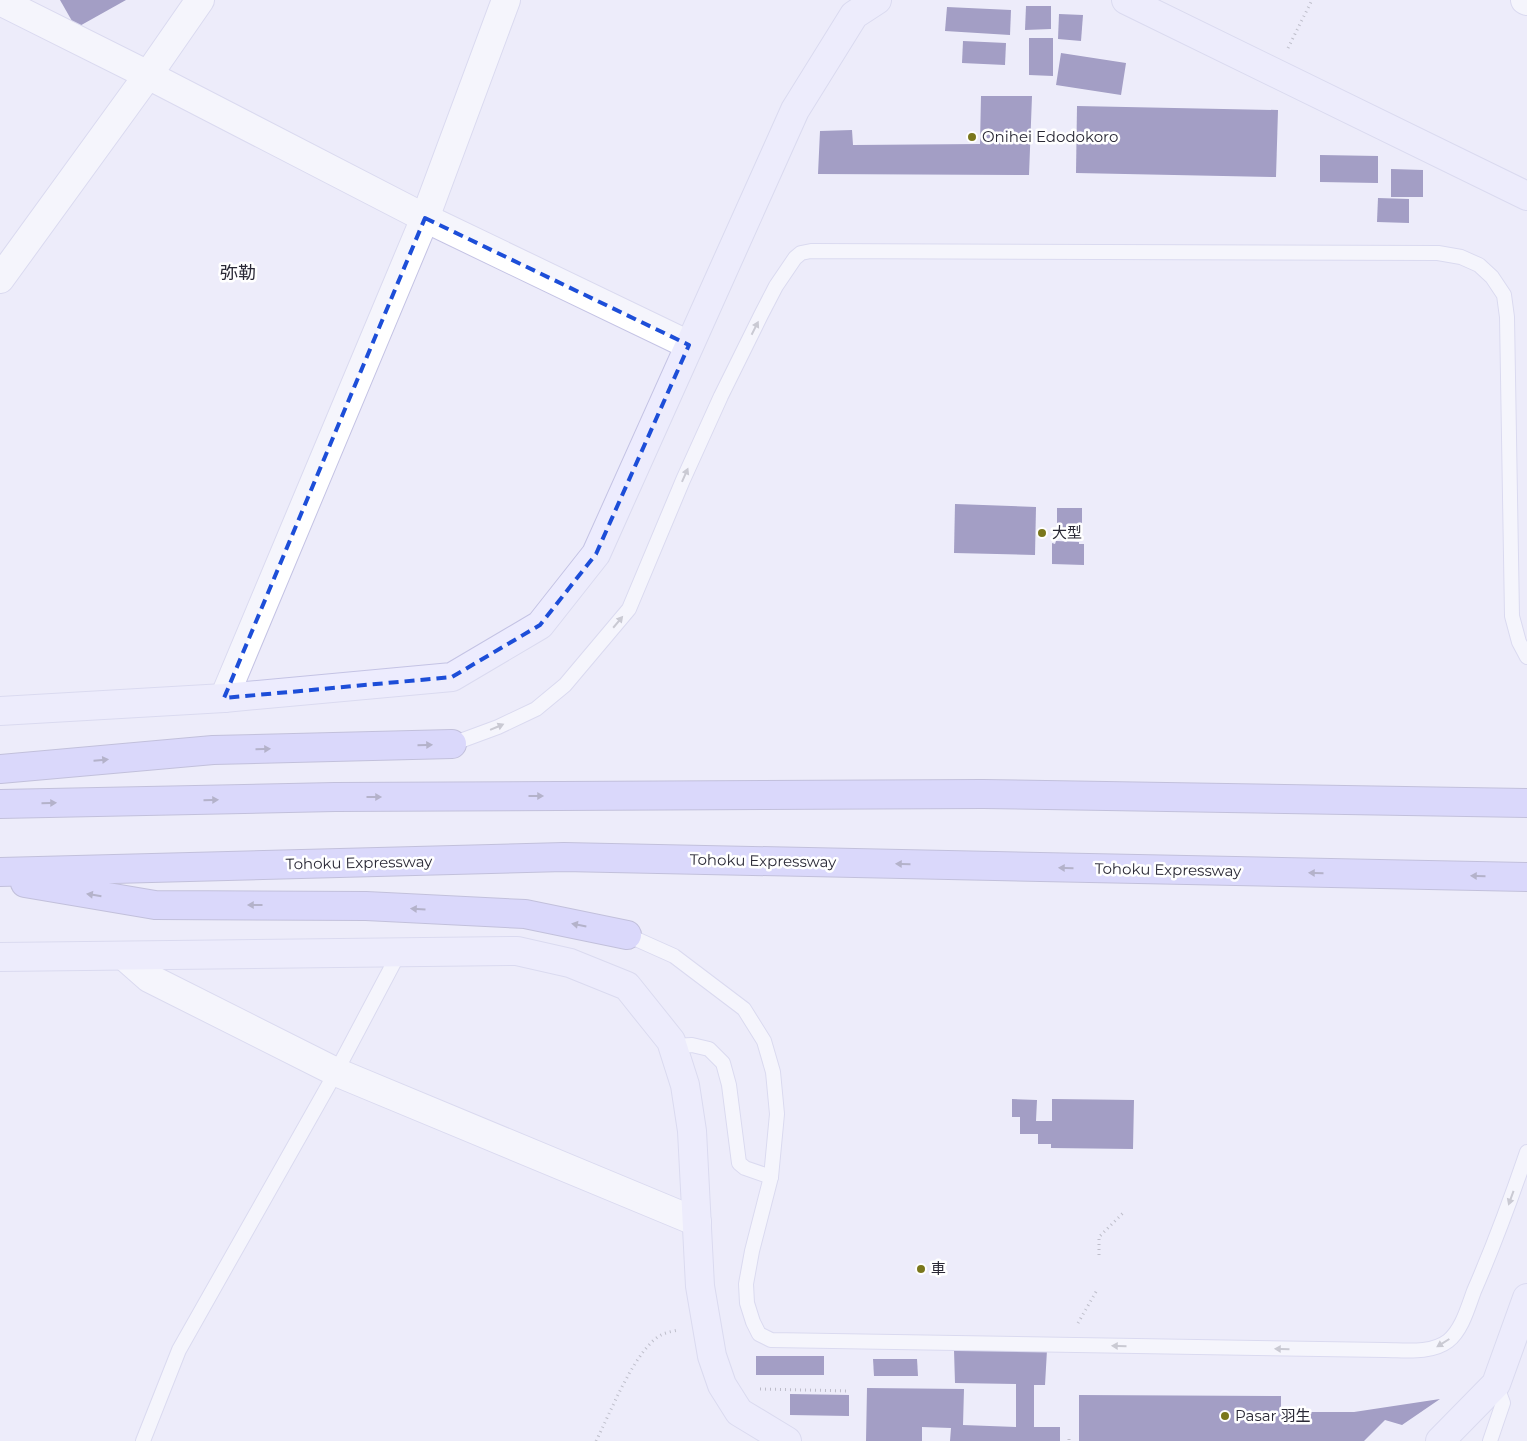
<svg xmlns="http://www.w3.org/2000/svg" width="1527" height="1441" font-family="Montserrat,'Noto Sans JP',sans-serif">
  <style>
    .building { fill: #493e85 }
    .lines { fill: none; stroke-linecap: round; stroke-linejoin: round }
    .lane-casing { stroke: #c4c3e4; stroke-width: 16 }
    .street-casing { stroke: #c4c3e4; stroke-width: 30 }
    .secondary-casing { stroke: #c4c3e4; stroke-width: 30 }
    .highway-casing { stroke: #8e8ab7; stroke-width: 30 }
    .path { stroke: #858491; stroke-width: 3; stroke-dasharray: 1 4; stroke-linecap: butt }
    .lane { stroke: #fff; stroke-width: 14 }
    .street { stroke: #fff; stroke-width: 28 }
    .secondary { stroke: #edecfe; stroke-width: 28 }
    .highway { stroke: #c4bffd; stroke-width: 28 }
    .oneway { fill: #9f9fa5 }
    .oneway2 { fill: #6f6c90 }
    .marked { fill: none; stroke: #1d4ed8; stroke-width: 4; stroke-dasharray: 10 6; stroke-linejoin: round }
    .poi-dot { fill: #7a771c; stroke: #fff; stroke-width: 2 }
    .labels { text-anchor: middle; stroke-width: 5; stroke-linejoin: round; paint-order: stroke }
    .poi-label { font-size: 15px; fill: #2a2936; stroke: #fff; text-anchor: start }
    .street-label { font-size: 15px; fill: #2a2936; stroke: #fff }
    .quarter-label { font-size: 18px; fill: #2a2936; stroke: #fff }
  </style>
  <rect width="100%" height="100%" fill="#edecfa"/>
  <g class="building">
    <polygon points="60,0 126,0 76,28"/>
    <polygon points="1026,6 1051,6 1051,29 1025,30"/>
    <polygon points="947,7 1011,10 1010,35 945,31"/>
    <polygon points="1059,14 1083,15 1081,41 1058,39"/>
    <polygon points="1029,38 1053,38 1053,76 1029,75"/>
    <polygon points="963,41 1006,43 1005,65 962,63"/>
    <polygon points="1061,53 1126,63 1121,95 1056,85"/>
    <polygon points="981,96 1032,96 1029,175 818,174 820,131 852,130 853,145 980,144"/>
    <polygon points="1077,106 1278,110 1276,177 1076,173"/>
    <polygon points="1320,155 1378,156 1378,183 1320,182"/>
    <polygon points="1391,169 1423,170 1423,197 1391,197"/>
    <polygon points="1378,198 1409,199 1409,223 1377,222"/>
    <polygon points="955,504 1036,507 1035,555 954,553"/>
    <polygon points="1057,508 1082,508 1082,532 1057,531"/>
    <polygon points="1056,541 1079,542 1079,544 1084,544 1084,565 1052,564 1052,543 1055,544"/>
    <polygon points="1012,1099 1037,1100 1036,1121 1052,1121 1052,1099 1134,1100 1133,1149 1051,1148 1051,1144 1038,1144 1038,1134 1020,1134 1020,1117 1012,1117"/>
    <polygon points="954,1350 1047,1350 1045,1385 1034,1385 1034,1427 1060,1427 1060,1441 950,1441 951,1428 922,1427 922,1441 866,1441 867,1388 964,1389 963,1425 1016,1427 1016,1384 955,1383"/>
    <rect x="756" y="1356" width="68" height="19"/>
    <polygon points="873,1359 917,1359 918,1376 874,1376"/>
    <polygon points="790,1394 849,1395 849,1416 790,1415"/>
    <polygon points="1079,1395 1281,1396 1281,1412 1354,1412 1440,1399 1402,1425 1385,1420 1364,1441 1079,1441"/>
  </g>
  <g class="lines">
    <defs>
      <g id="lane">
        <polyline points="452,744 498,727 536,709 565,685 629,609 683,480 721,396 761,315 776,286 795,258 801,253 811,251 1438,253 1461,257 1479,265 1492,277 1504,295 1507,317 1512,616 1519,642 1527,657"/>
        <path d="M627,935L674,956L744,1009L764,1041L773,1072L777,1114L771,1177L752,1251L746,1284L747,1303L753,1322L759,1334L771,1340L1385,1350C1404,1350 1431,1354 1448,1341C1462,1330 1468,1307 1474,1291C1494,1245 1511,1199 1527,1152"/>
        <polyline points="672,1046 692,1045 709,1049 723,1063 729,1085 739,1163 745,1168 771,1177"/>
        <polyline points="143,1441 179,1350 336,1072 399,953"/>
        <polyline points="1490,1441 1503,1403 1496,1384"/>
      </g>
      <g id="street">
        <polyline points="1525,0 1527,1"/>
        <polyline points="0,1 148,75 425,218 689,345"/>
        <polyline points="0,279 148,75 200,0"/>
        <polyline points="224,698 425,218 506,0"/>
        <polyline points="124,956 149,978 336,1072 697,1222"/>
      </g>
      <g id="secondary">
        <polyline points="1126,0 1527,196"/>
        <polyline points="0,711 224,698 452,677 540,625 596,554 795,110 854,15 877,0"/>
        <polyline points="0,957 517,951 570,963 627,986 671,1041 685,1085 692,1131 700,1286 712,1356 722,1385 739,1412 787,1441"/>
        <polyline points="1440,1441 1496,1384 1527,1298"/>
      </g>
      <g id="highway">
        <polyline points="0,769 213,750 452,744"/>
        <polyline points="0,804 335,797 983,794 1527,803"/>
        <polyline points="0,872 564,857 1527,877"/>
        <polyline points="25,883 155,905 366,906 525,914 627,935"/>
      </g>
    </defs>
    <use href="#lane" class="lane-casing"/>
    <use href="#street" class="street-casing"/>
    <use href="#secondary" class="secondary-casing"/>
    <use href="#highway" class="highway-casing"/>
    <g class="path">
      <polyline points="1288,48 1312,0"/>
      <polyline points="1099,1255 1099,1237 1123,1213"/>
      <polyline points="1078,1323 1097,1290"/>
      <polyline points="760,1389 850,1391"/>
      <polyline points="1069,1439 1069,1441"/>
      <path d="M596,1441C610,1414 636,1346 663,1334C668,1332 674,1331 678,1330"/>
    </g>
    <use href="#lane" class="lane"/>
    <use href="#street" class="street"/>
    <use href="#secondary" class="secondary"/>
    <use href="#highway" class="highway"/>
  </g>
  <defs><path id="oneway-solid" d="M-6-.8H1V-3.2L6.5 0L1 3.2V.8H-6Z" transform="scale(1.25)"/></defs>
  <g class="oneway">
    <use href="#oneway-solid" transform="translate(755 328) rotate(-63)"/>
    <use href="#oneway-solid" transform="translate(685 475) rotate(-66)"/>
    <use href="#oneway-solid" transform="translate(618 622) rotate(-50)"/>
    <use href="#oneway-solid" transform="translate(497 727) rotate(-23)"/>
    <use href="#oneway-solid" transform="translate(1511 1198) rotate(110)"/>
    <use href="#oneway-solid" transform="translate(1443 1343) rotate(148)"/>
    <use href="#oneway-solid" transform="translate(1119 1346) rotate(-179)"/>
    <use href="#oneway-solid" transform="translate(1282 1349) rotate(-179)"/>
  </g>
  <g class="oneway2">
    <use href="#oneway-solid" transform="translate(425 745) rotate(-2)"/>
    <use href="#oneway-solid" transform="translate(263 749) rotate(-2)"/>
    <use href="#oneway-solid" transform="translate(101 760) rotate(-5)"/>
    <use href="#oneway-solid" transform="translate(536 796)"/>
    <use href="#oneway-solid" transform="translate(374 797)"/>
    <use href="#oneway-solid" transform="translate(211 800) rotate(-1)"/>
    <use href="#oneway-solid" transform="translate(49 803) rotate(-1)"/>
    <use href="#oneway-solid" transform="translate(903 864) rotate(-179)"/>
    <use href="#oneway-solid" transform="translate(1066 868) rotate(-179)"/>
    <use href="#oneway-solid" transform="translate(1316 873) rotate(-179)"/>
    <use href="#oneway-solid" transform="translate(1478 876) rotate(-179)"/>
    <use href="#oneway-solid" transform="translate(94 895) rotate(-171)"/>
    <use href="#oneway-solid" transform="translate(255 905) rotate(-180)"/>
    <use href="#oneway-solid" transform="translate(418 909) rotate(-177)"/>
    <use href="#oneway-solid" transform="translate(579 925) rotate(-169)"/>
  </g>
  <path d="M0 0H1527V1441H0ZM425,218L689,345L596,554L540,625L452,677L224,698Z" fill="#edecfa" fill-opacity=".55" fill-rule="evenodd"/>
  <path class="marked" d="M425,218L689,345L596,554L540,625L452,677L224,698Z"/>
  <g class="poi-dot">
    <circle cx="972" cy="137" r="5"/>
    <circle cx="1042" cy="533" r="5"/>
    <circle cx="921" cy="1269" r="5"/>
    <circle cx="1225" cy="1416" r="5"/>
  </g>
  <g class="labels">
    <g class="poi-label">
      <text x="982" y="142">Onihei Edodokoro</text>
      <text x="1052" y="538">大型</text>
      <text x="931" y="1274">車</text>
      <text x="1235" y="1421">Pasar 羽生</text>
    </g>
    <g class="street-label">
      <text transform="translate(763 861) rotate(1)" y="5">Tohoku Expressway</text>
      <text transform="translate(359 863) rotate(-1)" y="5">Tohoku Expressway</text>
      <text transform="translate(1168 870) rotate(1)" y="5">Tohoku Expressway</text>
    </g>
    <g class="quarter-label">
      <text x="238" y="279">弥勒</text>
    </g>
  </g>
</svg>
